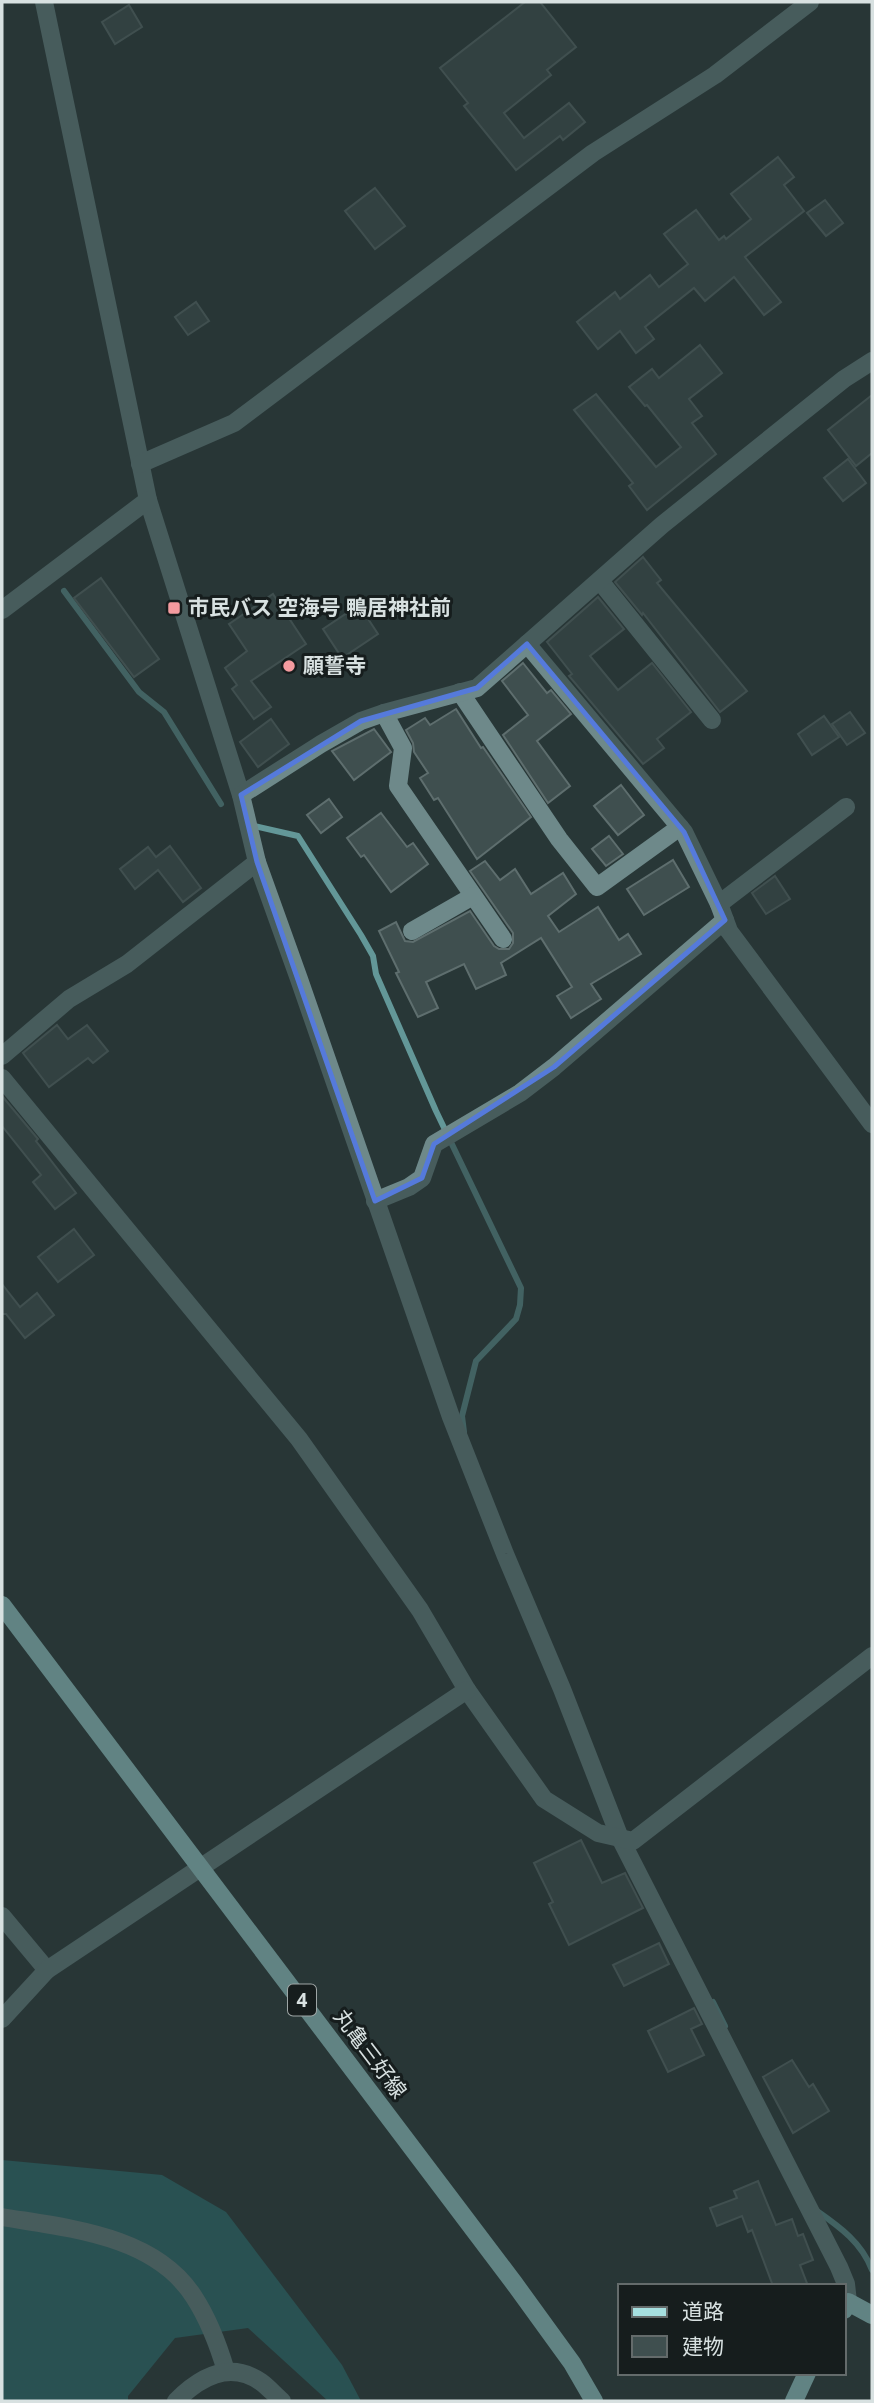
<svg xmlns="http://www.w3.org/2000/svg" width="874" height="2403" font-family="'Noto Sans','Noto Sans JP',sans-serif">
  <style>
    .forest { fill: #2b7173 }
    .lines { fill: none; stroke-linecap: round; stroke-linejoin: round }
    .stream { stroke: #639798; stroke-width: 6 }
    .building { fill: #3f4f4f; stroke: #5e6e6e; stroke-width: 2 }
    .minor { stroke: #6e898a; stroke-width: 18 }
    .major { stroke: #a6e0e0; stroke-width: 18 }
    .marked { fill: none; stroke: #557adb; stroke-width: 5; stroke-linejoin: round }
    .poi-dot { fill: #f49b9f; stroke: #161d1d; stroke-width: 2.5 }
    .labels { text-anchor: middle; stroke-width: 6; stroke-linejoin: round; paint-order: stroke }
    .shield { fill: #161d1d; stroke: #9ea6a6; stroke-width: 2 }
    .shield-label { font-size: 19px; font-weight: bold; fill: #d8e1e1 }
    .poi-label { font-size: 21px; font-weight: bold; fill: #d8e1e1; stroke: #161d1d; text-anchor: start }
    .street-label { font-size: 21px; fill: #d8e1e1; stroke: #161d1d }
  </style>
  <rect width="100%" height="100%" fill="#283737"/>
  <polygon class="forest" points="2,2160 162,2175 226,2212 342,2365 361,2401 328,2401 248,2328 175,2338 128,2396 128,2401 2,2401"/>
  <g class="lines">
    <g class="stream">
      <polyline points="64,591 139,692 164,712 221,804"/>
      <polyline points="254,826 298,836 361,935 373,956 376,974 436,1111 521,1288 520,1305 516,1319 476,1361 462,1416 464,1432"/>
      <polyline points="713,2002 725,2026"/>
      <path d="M817,2211C840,2227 862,2243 872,2270"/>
    </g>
  </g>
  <g class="building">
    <polygon points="525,2 540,2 576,47 547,70 551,75 504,113 524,138 569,103 585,122 563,140 560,136 516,170 464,106 468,103 440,68"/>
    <polygon points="129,5 142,27 115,44 102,22"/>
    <polygon points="778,157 794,177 784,185 804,211 745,257 781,302 764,315 734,277 705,301 694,288 645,327 654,339 636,353 620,331 598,349 577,322 615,292 620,299 650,275 659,287 688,264 664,234 696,210 719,240 724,236 726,239 751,219 731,194"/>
    <polygon points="375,188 405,226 375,249 345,211"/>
    <polygon points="825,200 843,223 826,236 807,213"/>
    <polygon points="196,302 209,321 188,335 175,317"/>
    <polygon points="700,345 722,373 689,399 702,416 692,423 716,454 647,510 629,486 633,483 574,410 596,394 656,467 681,447 647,405 645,406 629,387 652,369 659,378"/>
    <polygon points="872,395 872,453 856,466 828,430"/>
    <polygon points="848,459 866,483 843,501 824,478"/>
    <polygon points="643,557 661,580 657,583 747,691 720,712 643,613 642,615 615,582"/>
    <polygon points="101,578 159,659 134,677 74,598"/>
    <polygon points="273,594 306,644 251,681 271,707 254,719 232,689 237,685 225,668 247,651 229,624"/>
    <polygon points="598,597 624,629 590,656 618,690 652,663 691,712 657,739 664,748 643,764 569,676 572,674 547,642"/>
    <polygon points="359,605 378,634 342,658 323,629"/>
    <polygon points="523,663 547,693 551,690 571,714 537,741 570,786 548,803 503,735 528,715 502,681"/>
    <polygon points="456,709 481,748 483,747 531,817 477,859 438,798 434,800 420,778 428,773 414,752 413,743 406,730 425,718 430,725"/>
    <polygon points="850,712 865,733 847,745 832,724"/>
    <polygon points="824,716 839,737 812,755 798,734"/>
    <polygon points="271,719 289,744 258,767 240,742"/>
    <polygon points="374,729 391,752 354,780 332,751"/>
    <polygon points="621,785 644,815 618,835 594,806"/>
    <polygon points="329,799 342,817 321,833 307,815"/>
    <polygon points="381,813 407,847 413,843 428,864 391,892 364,855 361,857 347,838"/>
    <polygon points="609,836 623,854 606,866 592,849"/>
    <polygon points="170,846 201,888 183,902 158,870 135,889 120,869 148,847 156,857"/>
    <polygon points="673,860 689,887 644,915 627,889"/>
    <polygon points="485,861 500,880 515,869 531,894 563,873 576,894 548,916 559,932 598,907 619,940 628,934 641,954 591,984 601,999 571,1018 557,996 572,987 541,938 501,963 506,975 476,989 464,964 426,982 438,1008 418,1017 396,973 399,972 379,931 396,922 405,941 413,942 470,911 494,946 499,949 509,949 513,943 513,933 470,871"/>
    <polygon points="775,876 790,899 766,914 752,893"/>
    <polygon points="57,1025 68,1039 87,1025 108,1051 93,1063 88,1058 49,1087 23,1053"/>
    <polygon points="2,1096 38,1139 36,1141 76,1193 55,1209 33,1182 41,1175 2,1126"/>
    <polygon points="74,1229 94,1255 58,1282 38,1257"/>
    <polygon points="2,1284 20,1307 37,1293 54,1315 25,1338 6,1314 2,1314"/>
    <polygon points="581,1840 602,1883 625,1873 643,1908 569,1945 549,1904 553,1902 534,1863"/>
    <polygon points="659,1943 669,1964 624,1986 613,1965"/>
    <polygon points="694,2008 702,2024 691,2029 704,2055 668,2072 648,2031"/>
    <polygon points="792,2060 809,2087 813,2084 829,2111 793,2133 763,2077"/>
    <polygon points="758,2181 776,2225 792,2219 798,2236 803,2234 813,2260 800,2265 808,2286 773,2286 752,2230 748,2232 742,2216 717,2226 710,2208 737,2198 734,2191"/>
  </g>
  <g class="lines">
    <g class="minor">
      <polyline points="44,2 148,500 241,795 257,862 299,979 451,1417 505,1554 562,1689 620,1838 839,2267 846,2284 848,2302"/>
      <polyline points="140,464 234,423 593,153 715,75 810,2"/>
      <polyline points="600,581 712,720"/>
      <polyline points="2,610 148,500"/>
      <polyline points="527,644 684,832 719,904 729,931 872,1124"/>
      <polyline points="460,692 559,839 597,887 680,827"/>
      <polyline points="384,713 403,748 398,786 503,939"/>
      <polyline points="241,795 321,744 361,721 384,713 477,688 662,525 844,379 872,361"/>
      <polyline points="719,904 846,807"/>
      <polyline points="412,931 473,896"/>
      <polyline points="2,1056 69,999 127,964 257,862"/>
      <polyline points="2,1078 299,1439 420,1610 467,1690 544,1799 598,1833 633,1841 872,1656"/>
      <polyline points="375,1201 409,1187 422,1178 434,1144 520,1093 554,1067 725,920"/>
      <polyline points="2,1916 47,1970"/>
      <polyline points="2,2019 47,1970 467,1690"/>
      <path d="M2,2217C67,2228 155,2235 194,2297C209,2320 218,2344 226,2371"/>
      <path d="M176,2401C199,2378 229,2360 261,2382C268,2387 275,2395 282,2401"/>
    </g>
    <g class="major">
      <polyline points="2,1605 514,2283 572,2363 594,2401"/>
      <polyline points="844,2310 848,2302 872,2315"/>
      <polyline points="794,2401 807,2373"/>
    </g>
  </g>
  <path d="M0 0H874V2403H0ZM527,644L684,832L725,920L554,1067L434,1144L422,1178L375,1201L257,862L241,795L361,721L477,688Z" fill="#283737" fill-opacity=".55" fill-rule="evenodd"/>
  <path class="marked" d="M527,644L684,832L725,920L554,1067L434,1144L422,1178L375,1201L257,862L241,795L361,721L477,688Z"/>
  <g class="poi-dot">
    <rect x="167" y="601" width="14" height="14" rx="3.5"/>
    <circle cx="289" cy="666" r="7"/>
  </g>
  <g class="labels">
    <rect class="shield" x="288" y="1984.5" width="28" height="31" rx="5"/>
    <g class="shield-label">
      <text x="302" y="2007">4</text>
    </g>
    <g class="poi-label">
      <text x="188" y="615">市民バス 空海号 鴨居神社前</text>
      <text x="303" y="673">願誓寺</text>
    </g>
    <g class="street-label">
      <text transform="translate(370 2054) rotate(53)" y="7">丸亀三好線</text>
    </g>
  </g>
  <rect width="874" height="2403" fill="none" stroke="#d8e1e1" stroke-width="7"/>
  <rect x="618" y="2284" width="228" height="91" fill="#161d1d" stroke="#646b6b" stroke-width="2"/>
  <rect x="632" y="2307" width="35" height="10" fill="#a6e0e0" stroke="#646b6b" stroke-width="2"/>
  <text x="682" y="2319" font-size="21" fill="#d8e1e1">道路</text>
  <rect x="632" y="2336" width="35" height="21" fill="#3f4f4f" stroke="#646b6b" stroke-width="2"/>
  <text x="682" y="2354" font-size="21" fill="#d8e1e1">建物</text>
</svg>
